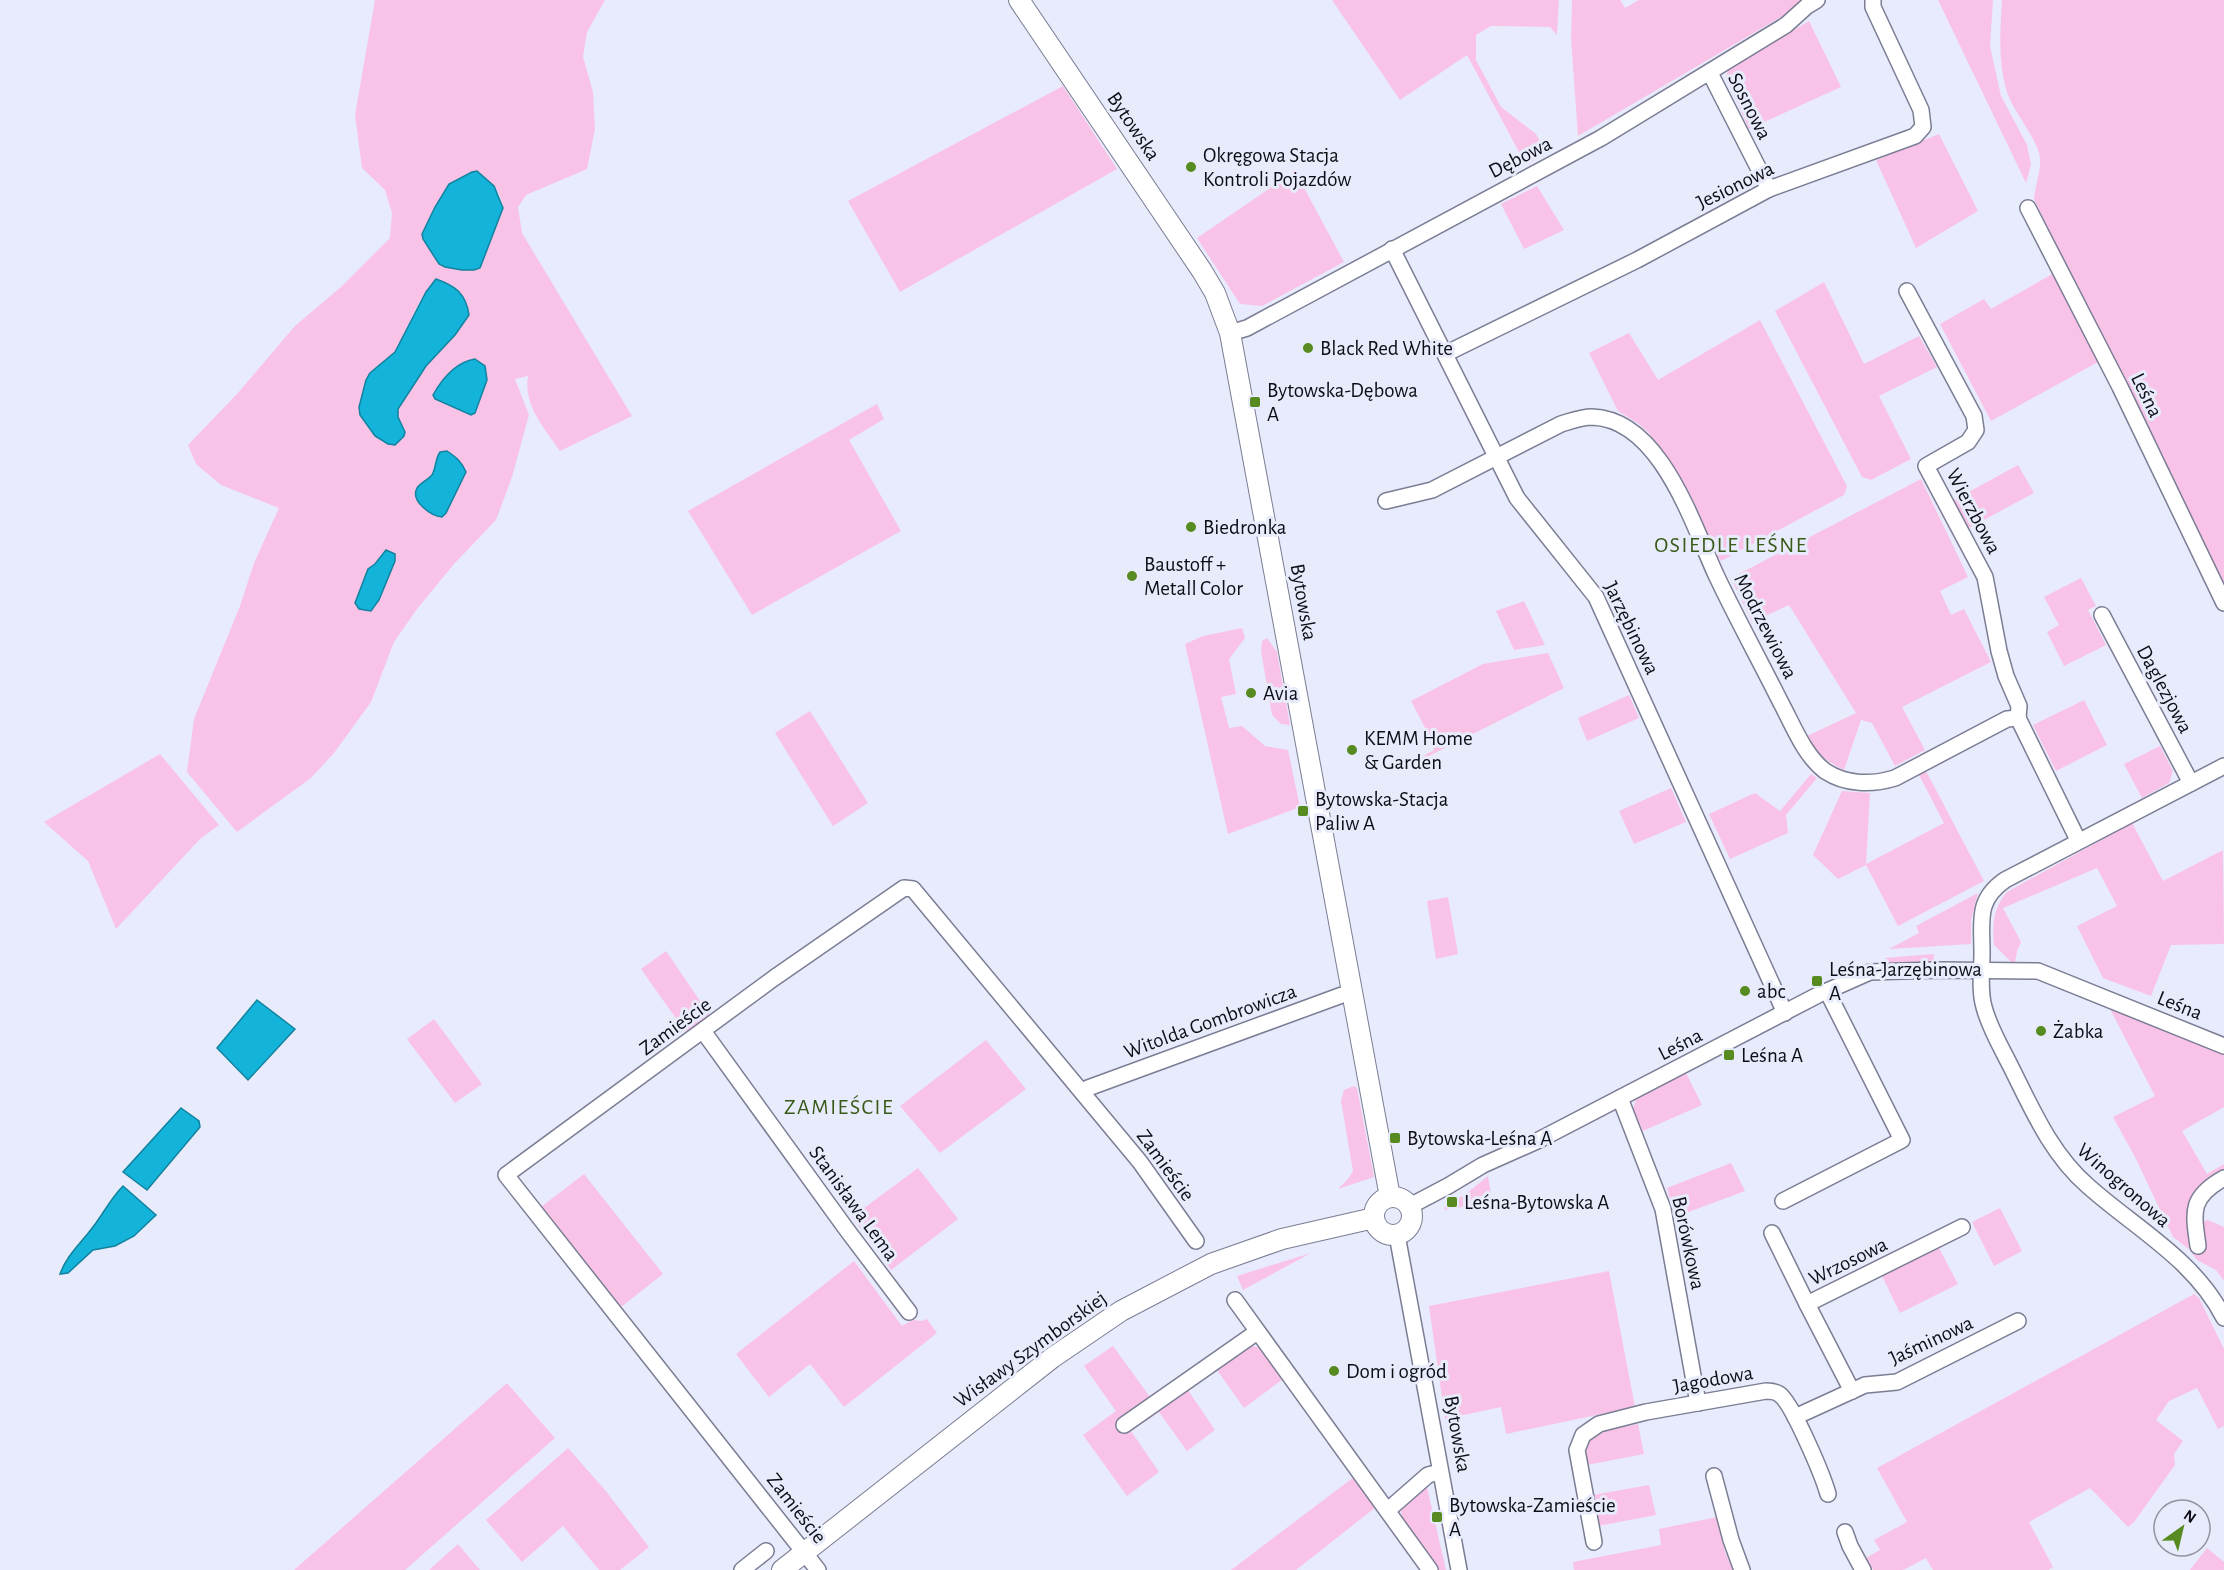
<svg xmlns="http://www.w3.org/2000/svg" width="2224" height="1570" font-family="'Alegreya Sans',sans-serif">
  <style>
    .green { fill: #f9c3e8; fill-rule: evenodd }
    .water { fill: #14b3d9; stroke: #12829e; stroke-width: 1.5 }
    .lines { fill: none; stroke-linecap: round; stroke-linejoin: round }
    .minor-casing { stroke: #7a7d94; stroke-width: 18 }
    .major-casing { stroke: #7a7d94; stroke-width: 22 }
    .minor { stroke: #fff; stroke-width: 15 }
    .major { stroke: #fff; stroke-width: 20 }
    .poi-dot { fill: #578a20; stroke: #e8ebfb; stroke-width: 2 }
    .labels { text-anchor: middle; stroke-width: 6; stroke-linejoin: round; paint-order: stroke }
    .street-label { font-size: 21px; fill: #0d0e16; stroke: #e8ebfb }
    .poi-label { font-size: 21px; fill: #0d0e16; stroke: #e8ebfb; text-anchor: start }
    .neighbourhood-label { font-size: 22px; letter-spacing: 1.5px; fill: #385917; stroke: #e8ebfb }
  </style>
  <rect width="100%" height="100%" fill="#e8ebfb"/>
  <g class="green">
    <path d="M375,0H605L587,32L583,57L593,92L595,129L587,169L526,195L518,207L522,233L632,416L560,451C545,429 523,405 528,376L515,379L529,415L512,477L496,520L454,564L417,609L394,642L371,702L334,753L311,778L237,832L187,772L194,719L240,606L254,563L279,508L221,485L196,464L188,445L237,394L295,326L341,287L390,238L392,213L385,190L362,168L355,115ZM472,172C488,176 501,190 503,208L480,268L474,270L445,267L426,245L422,234L435,207L449,184ZM437,279L457,288L465,321L426,366L398,409V417L405,432L400,440L395,444C386,442 377,440 371,431C363,420 361,384 370,373C378,364 392,359 398,348C406,331 423,288 437,279ZM436,458L466,472L446,513L426,508L420,504L425,481L431,477ZM382,554L395,561L379,600L359,609L355,602L364,580Z"/>
    <polygon points="1332,0 1559,0 1557,35 1550,27 1491,26 1476,35 1476,60 1501,107 1536,134 1546,153 1526,165 1467,55 1400,100"/>
    <polygon points="1572,0 1620,0 1625,8 1639,0 1810,0 1578,136 1571,38"/>
    <polygon points="1938,0 1993,0 1990,46 2001,96 2027,145 2031,165 2026,183"/>
    <path d="M2002,0H2224V594L2034,199C2035,185 2041,173 2040,158C2038,139 2013,112 2007,92C1998,63 2000,30 2002,0Z"/>
    <polygon points="1809,21 1841,87 1749,129 1726,78 1728,69"/>
    <polygon points="1063,86 1117,169 900,292 848,201"/>
    <polygon points="1939,134 1978,211 1916,248 1876,160"/>
    <polygon points="1295,171 1344,262 1262,306 1240,304 1197,238"/>
    <polygon points="1537,186 1564,230 1524,249 1501,204"/>
    <polygon points="2054,273 2098,362 1991,421 1940,324 1984,299 1991,309"/>
    <polygon points="1824,282 1864,364 1919,336 1937,367 1879,396 1911,459 1871,480 1862,477 1775,311"/>
    <polygon points="1760,320 1847,486 1844,495 1721,561 1700,528 1675,471 1648,432 1639,424 1618,411 1589,353 1629,333 1658,380"/>
    <polygon points="877,404 884,419 849,440 901,531 752,615 688,511"/>
    <polygon points="2018,465 2034,493 1967,529 1952,501"/>
    <path d="M1921,479L1968,577L1940,591L1951,615L1964,609L1991,662L1902,707L1925,750L1895,766L1872,723L1861,720L1844,770C1827,762 1817,753 1805,737L1856,713L1789,605L1752,622L1731,578Z"/>
    <polygon points="2081,578 2096,606 2088,610 2106,645 2064,666 2047,632 2059,625 2044,597"/>
    <polygon points="1524,601 1545,645 1514,650 1496,611"/>
    <polygon points="1242,628 1245,638 1229,659 1236,694 1221,697 1229,728 1242,726 1265,746 1288,750 1300,807 1228,834 1185,644 1203,636"/>
    <polygon points="1267,638 1277,652 1290,725 1281,724 1272,715 1261,651 1262,641"/>
    <polygon points="1548,653 1564,688 1421,760 1420,758 1434,750 1430,742 1432,741 1411,701 1483,664"/>
    <polygon points="1629,695 1639,718 1587,741 1578,718"/>
    <polygon points="2084,700 2107,745 2056,771 2033,725"/>
    <polygon points="810,711 868,803 833,826 775,733"/>
    <polygon points="2160,746 2173,771 2169,783 2142,798 2124,764"/>
    <polygon points="160,754 219,825 200,839 116,929 88,861 44,822"/>
    <polygon points="1926,771 1984,881 1898,926 1866,865 1838,879 1813,855 1842,791 1870,793 1866,864 1944,823 1919,775"/>
    <polygon points="1811,774 1817,778 1786,815 1788,833 1730,859 1709,814 1755,793 1780,811"/>
    <polygon points="1671,788 1686,822 1634,844 1619,811"/>
    <path d="M2132,823L2163,881L2223,850L2224,944L2171,945L2151,996L2103,978L2077,926L2117,906L2097,868L2003,908L2021,942L2017,951L2015,962H2011L1994,945C1992,925 1993,908 2007,892Z"/>
    <polygon points="1978,893 1971,920 1971,944 1889,949 1919,933 1916,926"/>
    <polygon points="1448,897 1458,954 1436,959 1427,901"/>
    <polygon points="666,951 711,1017 687,1034 641,969"/>
    <polygon points="1934,954 1933,966 1888,964 1885,958"/>
    <polygon points="2109,1007 2224,1052 2224,1107 2182,1131 2207,1174 2224,1164 2224,1173 2197,1191 2201,1222 2208,1220 2224,1227 2224,1281 2216,1270 2197,1260 2190,1250 2173,1237 2135,1157 2113,1117 2155,1096"/>
    <polygon points="434,1019 482,1084 455,1103 407,1039"/>
    <polygon points="986,1040 1026,1089 940,1153 900,1106"/>
    <polygon points="1686,1073 1702,1105 1643,1131 1633,1109 1636,1099"/>
    <polygon points="1354,1086 1357,1088 1374,1177 1338,1189 1348,1179 1353,1171 1341,1101 1344,1090"/>
    <polygon points="1731,1163 1745,1191 1675,1217 1667,1188"/>
    <polygon points="918,1168 958,1219 891,1270 852,1217"/>
    <polygon points="584,1174 663,1274 621,1307 541,1207"/>
    <polygon points="1488,1176 1492,1201 1445,1210 1444,1207 1467,1193"/>
    <polygon points="2000,1208 2022,1251 1994,1266 1972,1222"/>
    <polygon points="1939,1248 1958,1284 1900,1313 1882,1276"/>
    <polygon points="1311,1253 1243,1290 1237,1276"/>
    <polygon points="854,1261 902,1326 912,1320 922,1321 927,1319 937,1333 844,1407 810,1364 769,1397 736,1354"/>
    <polygon points="1609,1271 1635,1407 1506,1434 1501,1407 1445,1419 1429,1306"/>
    <polygon points="2194,1294 2199,1298 2224,1349 2224,1426 2218,1429 2197,1388 2169,1401 2156,1420 2183,1441 2174,1454 2175,1465 2134,1522 2128,1527 2090,1488 2029,1522 2053,1567 2048,1570 1933,1570 1926,1558 1903,1570 1873,1570 1866,1558 1880,1550 1874,1540 1907,1522 1877,1468"/>
    <polygon points="1113,1346 1150,1397 1179,1377 1215,1430 1187,1451 1159,1412 1131,1431 1159,1472 1127,1496 1083,1435 1116,1411 1084,1366"/>
    <polygon points="1251,1346 1262,1348 1283,1379 1244,1408 1217,1370"/>
    <polygon points="507,1383 555,1438 405,1570 294,1570"/>
    <polygon points="1638,1424 1644,1454 1587,1465 1583,1443 1589,1434"/>
    <polygon points="568,1448 605,1490 649,1547 620,1570 599,1570 563,1526 522,1562 486,1520"/>
    <polygon points="1354,1477 1376,1507 1296,1570 1231,1570"/>
    <polygon points="1426,1483 1446,1570 1435,1570 1402,1523 1401,1509"/>
    <polygon points="1649,1485 1656,1515 1598,1526 1593,1495"/>
    <polygon points="1717,1517 1725,1552 1733,1570 1574,1570 1573,1562 1661,1545 1659,1529"/>
    <polygon points="458,1544 480,1570 429,1570"/>
    <polygon points="2207,1548 2224,1562 2224,1570 2190,1570"/>
  </g>
  <g class="water">
    <polygon points="477,171 494,186 503,208 480,268 474,270 462,270 445,267 439,264 423,239 422,234 435,207 449,184 472,172"/>
    <path d="M436,279C456,286 466,294 469,315L455,335L426,366L398,409V417L405,432L404,436L395,445L388,444L375,436L360,415L359,407L366,380L370,373L395,352L426,292Z"/>
    <path d="M475,359L485,366L487,380L475,413L471,415L435,399L433,395C442,379 456,362 475,359Z"/>
    <path d="M447,451C456,457 462,462 466,472L446,513L442,517C431,516 410,501 417,488C421,482 428,480 432,475C436,468 435,459 440,452Z"/>
    <polygon points="386,550 395,554 395,561 379,600 371,611 359,609 355,603 368,569 375,564"/>
    <polygon points="257,1000 295,1029 248,1080 217,1048"/>
    <polygon points="181,1108 199,1121 200,1127 147,1190 123,1172"/>
    <path d="M123,1186L156,1215L134,1236L115,1246L93,1250L68,1273L60,1274C66,1257 78,1246 89,1232C102,1217 109,1200 123,1186Z"/>
  </g>
  <g class="lines">
    <defs>
      <g id="minor">
        <polyline points="1710,73 1769,189"/>
        <polyline points="2028,208 2120,387 2224,603"/>
        <polyline points="1392,249 1517,498 1596,597 1785,1013"/>
        <polyline points="1907,291 1974,416 1976,430 1968,442 1926,466 1985,577 1999,651 2006,676 2019,706 2018,718"/>
        <polyline points="1230,333 1247,328 1601,138 1786,25 1807,6 1817,0"/>
        <polyline points="1445,354 1637,260 1769,189 1915,136 1923,127 1921,110 1873,7 1873,0"/>
        <path d="M1386,501L1432,490L1561,424C1571,421 1581,417 1592,417C1661,419 1693,526 1717,577C1737,619 1760,661 1781,703C1793,725 1804,755 1825,771C1846,785 1872,785 1895,778L2007,719L2018,718"/>
        <polyline points="2102,615 2191,783"/>
        <polyline points="2018,718 2078,840"/>
        <path d="M2224,766L2005,880C1976,900 1982,921 1982,953C1982,971 1979,990 1984,1007C1989,1027 2001,1047 2010,1065C2032,1109 2051,1154 2088,1186C2135,1228 2195,1260 2224,1318"/>
        <polyline points="703,1031 847,1230 909,1312"/>
        <polyline points="1083,1092 1088,1088 1342,995 1352,993"/>
        <polyline points="1620,1098 1663,1209 1698,1403"/>
        <polyline points="1783,1201 1902,1140 1827,991"/>
        <polyline points="1410,1206 1448,1186 1483,1165 1537,1141 1818,995 1870,972 1936,970 2038,971 2224,1046"/>
        <polyline points="1772,1233 1807,1304"/>
        <polyline points="1397,1235 1459,1570"/>
        <path d="M2198,1246C2193,1211 2190,1197 2224,1178"/>
        <polyline points="1235,1300 1430,1570"/>
        <polyline points="1852,1391 1807,1304 1962,1227"/>
        <polyline points="1795,1417 1865,1385 1897,1382 2018,1321"/>
        <polyline points="1124,1425 1257,1332"/>
        <polyline points="1714,1476 1731,1540 1742,1570"/>
        <polyline points="1388,1510 1428,1475 1440,1472"/>
        <polyline points="1845,1532 1850,1546 1863,1570"/>
        <path d="M1594,1542L1577,1450L1583,1435L1599,1424L1646,1412L1766,1391C1770,1391 1776,1392 1779,1394C1792,1402 1823,1476 1828,1494"/>
        <polyline points="742,1570 766,1551"/>
        <polyline points="818,1570 506,1175 774,978 904,888 913,889 1140,1162 1196,1241"/>
      </g>
      <g id="major">
        <polyline points="1019,0 1202,271 1215,293 1230,333 1390,1197"/>
        <circle cx="1393" cy="1216" r="19"/>
        <polyline points="782,1570 1052,1358 1121,1311 1211,1264 1282,1239 1374,1218"/>
      </g>
    </defs>
    <use href="#minor" class="minor-casing"/>
    <use href="#major" class="major-casing"/>
    <use href="#minor" class="minor"/>
    <use href="#major" class="major"/>
  </g>
  <g class="poi-dot">
    <circle cx="1191" cy="167" r="6"/>
    <circle cx="1308" cy="348" r="6"/>
    <rect x="1249" y="396" width="12" height="12" rx="3"/>
    <circle cx="1191" cy="527" r="6"/>
    <circle cx="1132" cy="576" r="6"/>
    <circle cx="1251" cy="693" r="6"/>
    <circle cx="1352" cy="750" r="6"/>
    <rect x="1297" y="805" width="12" height="12" rx="3"/>
    <rect x="1811" y="975" width="12" height="12" rx="3"/>
    <circle cx="1745" cy="991" r="6"/>
    <circle cx="2041" cy="1031" r="6"/>
    <rect x="1723" y="1049" width="12" height="12" rx="3"/>
    <rect x="1389" y="1132" width="12" height="12" rx="3"/>
    <rect x="1446" y="1196" width="12" height="12" rx="3"/>
    <circle cx="1334" cy="1371" r="6"/>
    <rect x="1431" y="1511" width="12" height="12" rx="3"/>
  </g>
  <g class="labels">
    <g class="street-label">
      <text transform="translate(1750 106) rotate(63)" y="7">Sosnowa</text>
      <text transform="translate(1134 126) rotate(56)" y="7">Bytowska</text>
      <text transform="translate(1520 157) rotate(-27)" y="7">Dębowa</text>
      <text transform="translate(1735 185) rotate(-26)" y="7">Jesionowa</text>
      <text transform="translate(2147 395) rotate(64)" y="7">Leśna</text>
      <text transform="translate(1974 511) rotate(62)" y="7">Wierzbowa</text>
      <text transform="translate(1304 602) rotate(80)" y="7">Bytowska</text>
      <text transform="translate(1766 626) rotate(63)" y="7">Modrzewiowa</text>
      <text transform="translate(1632 628) rotate(64)" y="7">Jarzębinowa</text>
      <text transform="translate(2165 689) rotate(62)" y="7">Daglezjowa</text>
      <text transform="translate(2180 1005) rotate(22)" y="7">Leśna</text>
      <text transform="translate(1210 1021) rotate(-20)" y="7">Witolda Gombrowicza</text>
      <text transform="translate(675 1026) rotate(-36)" y="7">Zamieście</text>
      <text transform="translate(1680 1044) rotate(-27)" y="7">Leśna</text>
      <text transform="translate(1166 1165) rotate(54)" y="7">Zamieście</text>
      <text transform="translate(2124 1185) rotate(41)" y="7">Winogronowa</text>
      <text transform="translate(854 1203) rotate(54)" y="7">Stanisława Lema</text>
      <text transform="translate(1689 1243) rotate(78)" y="7">Borówkowa</text>
      <text transform="translate(1848 1261) rotate(-26)" y="7">Wrzosowa</text>
      <text transform="translate(1931 1340) rotate(-25)" y="7">Jaśminowa</text>
      <text transform="translate(1030 1349) rotate(-36)" y="7">Wisławy Szymborskiej</text>
      <text transform="translate(1713 1379) rotate(-10)" y="7">Jagodowa</text>
      <text transform="translate(1458 1434) rotate(80)" y="7">Bytowska</text>
      <text transform="translate(797 1508) rotate(52)" y="7">Zamieście</text>
    </g>
    <g class="poi-label">
      <text x="1203" y="162">Okręgowa Stacja<tspan x="1203" dy="24">Kontroli Pojazdów</tspan></text>
      <text x="1320" y="355">Black Red White</text>
      <text x="1267" y="397">Bytowska-Dębowa<tspan x="1267" dy="24">A</tspan></text>
      <text x="1203" y="534">Biedronka</text>
      <text x="1144" y="571">Baustoff +<tspan x="1144" dy="24">Metall Color</tspan></text>
      <text x="1263" y="700">Avia</text>
      <text x="1364" y="745">KEMM Home<tspan x="1364" dy="24">&amp; Garden</tspan></text>
      <text x="1315" y="806">Bytowska-Stacja<tspan x="1315" dy="24">Paliw A</tspan></text>
      <text x="1829" y="976">Leśna-Jarzębinowa<tspan x="1829" dy="24">A</tspan></text>
      <text x="1757" y="998">abc</text>
      <text x="2053" y="1038">Żabka</text>
      <text x="1741" y="1062">Leśna A</text>
      <text x="1407" y="1145">Bytowska-Leśna A</text>
      <text x="1464" y="1209">Leśna-Bytowska A</text>
      <text x="1346" y="1378">Dom i ogród</text>
      <text x="1449" y="1512">Bytowska-Zamieście<tspan x="1449" dy="24">A</tspan></text>
    </g>
    <g class="neighbourhood-label">
      <text x="1731" y="552">OSIEDLE LEŚNE</text>
      <text x="839" y="1114">ZAMIEŚCIE</text>
    </g>
  </g>
  <g transform="translate(2182 1528) rotate(34)"><circle r="28" fill="#e8ebfb" stroke="#90939f" stroke-width="1.5"/>
  <path d="M0-4.5L10 22L0 15L-10 22Z" fill="#578a20"/>
  <text y="-9" font-size="16" font-weight="bold" text-anchor="middle" fill="#0d0e16">N</text>
  </g>
</svg>
